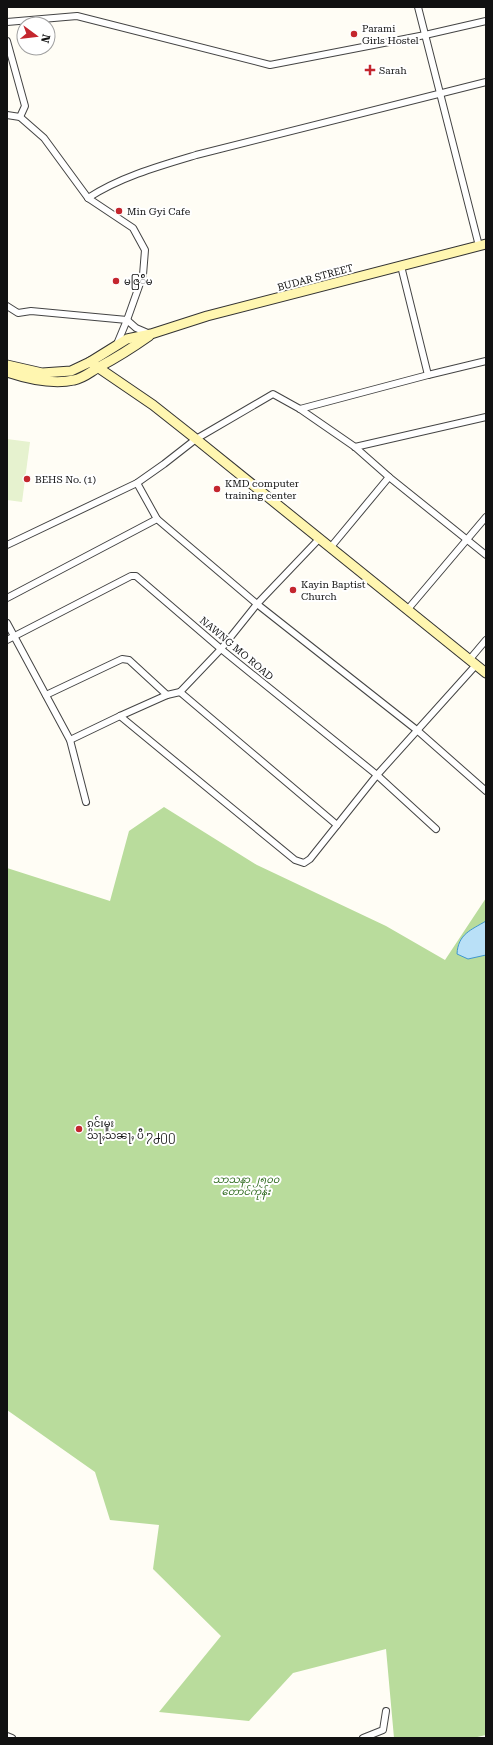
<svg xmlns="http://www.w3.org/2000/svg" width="493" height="1745" font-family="'Roboto Serif','Noto Sans Myanmar',serif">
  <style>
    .forest { fill: #b9dc9c }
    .pitch { fill: #e6f2cf }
    .water { fill: #b9e0f7; stroke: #3f96cf }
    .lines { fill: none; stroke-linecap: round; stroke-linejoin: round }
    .street-casing { stroke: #444; stroke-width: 8 }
    .secondary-casing { stroke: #333; stroke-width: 11 }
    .street { stroke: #fff; stroke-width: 6 }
    .secondary { stroke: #fff6b0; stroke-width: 9 }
    .poi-dot { fill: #c4262e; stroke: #fff; stroke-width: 1.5 }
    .labels { text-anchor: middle; stroke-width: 4; stroke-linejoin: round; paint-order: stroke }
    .poi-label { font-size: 10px; fill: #111; stroke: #fff; text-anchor: start }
    .street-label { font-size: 10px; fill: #111; stroke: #fff }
    .park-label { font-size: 10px; font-style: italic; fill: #2f6b1f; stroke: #fff }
  </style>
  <rect width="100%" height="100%" fill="#fffdf5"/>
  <polygon class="forest" points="164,807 257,865 386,926 445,960 486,898 486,1735 473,1738 394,1738 386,1649 293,1673 249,1721 159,1712 221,1636 153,1569 159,1525 110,1520 95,1472 7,1410 7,868 110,901 129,831"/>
  <polygon class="pitch" points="7,439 30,442 22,502 7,500"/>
  <path class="water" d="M486,921V955L468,959L457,954C458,934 471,930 486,921Z"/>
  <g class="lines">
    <defs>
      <g id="street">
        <polyline points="418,7 479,246"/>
        <polyline points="7,22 77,16 270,65 425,35 486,21"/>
        <polyline points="7,41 25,106 20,117"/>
        <polyline points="7,115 20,117 44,138 88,198 133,228 145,250 143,275 127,320 31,311 18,313 7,306"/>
        <path d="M88,198C120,177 159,166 196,155L486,82"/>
        <polyline points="401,266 428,375"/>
        <polyline points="117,344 127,320 136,328 150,334"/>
        <polyline points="300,409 428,375 486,361"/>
        <polyline points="355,447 486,417"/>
        <polyline points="137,483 157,519"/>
        <polyline points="7,545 137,483 164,464 196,439 273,394 300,409 355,447 389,477 486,555"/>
        <polyline points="330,548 389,477"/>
        <polyline points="7,598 157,519 257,604 418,731 486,791"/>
        <polyline points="408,609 486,517"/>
        <polyline points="7,623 70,740 86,802"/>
        <polyline points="7,640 131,576 136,576 221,649 377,775 436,829"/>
        <polyline points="470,659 486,640"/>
        <polyline points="180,692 337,825"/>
        <polyline points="46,695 122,659 129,660 167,695"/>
        <polyline points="120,716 295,860 304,863 310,859 377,775 476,665"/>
        <polyline points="70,740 120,716 167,695 180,692 221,649 257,604 319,539"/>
        <polyline points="7,1736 12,1738"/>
        <polyline points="363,1738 383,1730 386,1711"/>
      </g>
      <g id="secondary">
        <polyline points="90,362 153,405 196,439 486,673"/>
        <polyline points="7,365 42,373 71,371 90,362 127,339 151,334 207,316 486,244"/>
        <path d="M7,372C28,379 52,385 74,380C84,378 90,372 99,367C116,358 132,348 149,336"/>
      </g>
    </defs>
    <use href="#street" class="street-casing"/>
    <use href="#secondary" class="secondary-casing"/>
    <use href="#street" class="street"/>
    <use href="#secondary" class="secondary"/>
  </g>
  <g class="poi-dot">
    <circle cx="354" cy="34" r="4"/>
    <path d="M368 64h4v4h4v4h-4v4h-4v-4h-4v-4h4z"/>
    <circle cx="119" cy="211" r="4"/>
    <circle cx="116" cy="281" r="4"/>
    <circle cx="27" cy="479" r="4"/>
    <circle cx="217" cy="489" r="4"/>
    <circle cx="293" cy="590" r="4"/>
    <circle cx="79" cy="1129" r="4"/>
  </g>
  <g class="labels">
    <g class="poi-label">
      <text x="362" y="32">Parami<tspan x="362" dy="12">Girls Hostel</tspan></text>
      <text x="379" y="74">Sarah</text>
      <text x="127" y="215">Min Gyi Cafe</text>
      <text x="124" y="285">မဇြ်ိမ</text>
      <text x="35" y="483">BEHS No. (1)</text>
      <text x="225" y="487">KMD computer<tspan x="225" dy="12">training center</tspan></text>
      <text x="301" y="588">Kayin Baptist<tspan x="301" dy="12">Church</tspan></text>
      <text x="87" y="1127">ၵွင်းမူး<tspan x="87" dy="12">သႃႇသၼႃႇ ပီ ႒႕႐႐</tspan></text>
    </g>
    <g class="street-label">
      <text transform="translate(315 277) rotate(-15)" y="4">BUDAR STREET</text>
      <text transform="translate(237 648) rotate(40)" y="4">NAWNG MO ROAD</text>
    </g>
    <g class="park-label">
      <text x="246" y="1183">သာသနာ ၂၅၀၀<tspan x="246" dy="12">တောင်ကုန်း</tspan></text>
    </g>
  </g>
  <rect width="493" height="1745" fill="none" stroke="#111111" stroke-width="16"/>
  <g transform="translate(36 36) rotate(105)"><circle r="19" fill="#ffffff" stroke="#a0a0a0"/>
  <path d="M0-3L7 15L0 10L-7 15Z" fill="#c4262e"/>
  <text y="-6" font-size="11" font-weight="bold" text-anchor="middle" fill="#111111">N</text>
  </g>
</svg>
